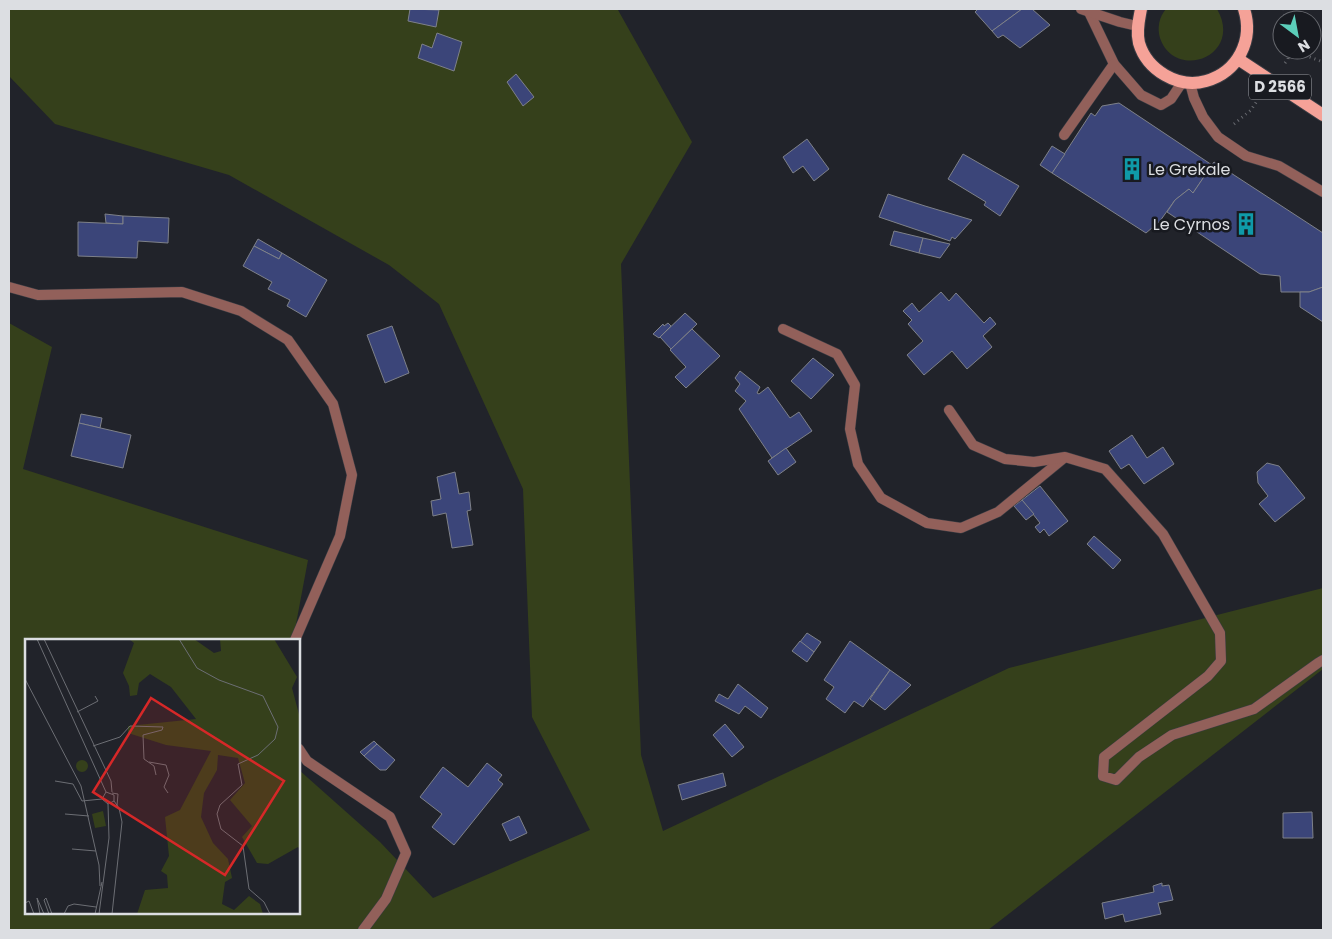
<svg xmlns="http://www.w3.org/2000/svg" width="1332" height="939" font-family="Poppins,sans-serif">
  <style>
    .green { fill: #35401b }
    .building { fill: #3b4579; stroke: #7e8189 }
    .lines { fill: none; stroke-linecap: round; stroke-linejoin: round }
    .lane-casing { stroke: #3b3d44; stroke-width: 11 }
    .street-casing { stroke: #3b3d44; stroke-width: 11 }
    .primary-casing { stroke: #3b3d44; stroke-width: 14 }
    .path { stroke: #686a70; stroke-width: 3; stroke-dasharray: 1 4; stroke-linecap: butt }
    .lane { stroke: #92605a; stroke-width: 10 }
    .street { stroke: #92605a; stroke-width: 10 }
    .primary { stroke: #f5a298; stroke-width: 12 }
    .labels { text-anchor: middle; stroke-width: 5; stroke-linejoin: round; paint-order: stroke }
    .shield { fill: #181a20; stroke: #a1a3a8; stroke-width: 1 }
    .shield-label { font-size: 15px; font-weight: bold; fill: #dcdee2 }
    .poi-label { font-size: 16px; fill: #dcdee2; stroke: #181a20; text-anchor: start }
    .inset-road { fill: none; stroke: #6c6e74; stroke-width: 1 }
    .view { fill: #d62828; fill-opacity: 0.15; stroke: #d62828; stroke-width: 2.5 }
    .inset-edge { fill: none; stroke: #dcdee2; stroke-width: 2.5 }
  </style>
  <rect width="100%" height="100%" fill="#21232a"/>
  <g class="green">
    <polygon points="9,9 617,9 618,10 692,142 621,264 641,755 663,831 1009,668 1323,588 1323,669 988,930 9,930 9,323 52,347 23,469 308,560 293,640 26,640 26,913 299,913 299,770 380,842 433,898 590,830 532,717 523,489 439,304 389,265 229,175 55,124 9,76"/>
    <path d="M1166,9H1217C1244,56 1175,82 1160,38C1157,28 1159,17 1166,9Z"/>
  </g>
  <g class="building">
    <polygon points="410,9 439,10 436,27 408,21"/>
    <polygon points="978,9 1022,9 992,31 975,12"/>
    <polygon points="1022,9 1032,9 1050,25 1020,48 1003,35 998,38 992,31"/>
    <polygon points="437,33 462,42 454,71 418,58 422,44 432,48"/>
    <polygon points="516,74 534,97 523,106 507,82"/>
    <polygon points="1119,103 1212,165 1193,193 1189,189 1175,200 1160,221 1146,233 1052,173 1091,113 1095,116 1102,106"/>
    <polygon points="807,139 829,169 814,181 803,166 793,173 783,157"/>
    <polygon points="1052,146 1065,154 1052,173 1040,165"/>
    <polygon points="963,154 1019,186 1000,216 984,205 986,202 948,179"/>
    <polygon points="1214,162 1323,233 1323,287 1309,292 1281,292 1280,276 1260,274 1167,212 1175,200 1189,189 1193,193"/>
    <polygon points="888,194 925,206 972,220 955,239 952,237 950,241 879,217"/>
    <polygon points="105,214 123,216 123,224 106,223"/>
    <polygon points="123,216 169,218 168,243 138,241 137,258 78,256 78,222 123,224"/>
    <polygon points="894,231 923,238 919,253 890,245"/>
    <polygon points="923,238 950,244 940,258 919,253"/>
    <polygon points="258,239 282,253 279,259 254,246"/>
    <polygon points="254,246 279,259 282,253 327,280 306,317 287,306 290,300 268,289 272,282 243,266"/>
    <polygon points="1323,287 1323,322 1300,307 1300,292 1309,292"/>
    <polygon points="941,292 949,301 956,293 984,323 990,317 996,324 983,336 992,347 967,369 952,351 924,375 907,355 923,341 908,324 912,320 903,311 912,303 919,312"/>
    <polygon points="685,313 697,324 671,349 660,337"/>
    <polygon points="668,323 671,326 659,338 653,334 663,324 664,326"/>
    <polygon points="392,326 409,373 385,383 367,335"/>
    <polygon points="692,329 720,356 686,388 675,377 686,367 670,350"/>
    <polygon points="813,358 834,375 811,399 791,381"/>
    <polygon points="740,371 760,387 757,393 759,394 768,387 790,418 799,412 812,431 772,458 739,409 746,401 735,391 740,384 735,378"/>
    <polygon points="81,414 102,418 100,428 79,423"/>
    <polygon points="79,423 131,435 123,468 71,456"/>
    <polygon points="1132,435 1147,458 1163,447 1174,464 1144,484 1129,464 1121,469 1109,451"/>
    <polygon points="786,448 796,462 778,475 768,461"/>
    <polygon points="1267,463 1279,466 1305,498 1275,522 1259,504 1268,496 1258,483 1257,472"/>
    <polygon points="455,472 459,494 469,492 471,510 467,511 473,545 452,548 446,513 433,516 431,501 441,499 437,477"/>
    <polygon points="1040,486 1068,521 1049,536 1044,529 1040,533 1035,527 1040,523 1022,500"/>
    <polygon points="1022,500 1034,514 1026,520 1014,506"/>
    <polygon points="1094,536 1121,560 1113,569 1087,544"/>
    <polygon points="807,633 821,642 814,652 800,642"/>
    <polygon points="800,641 814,652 807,662 792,651"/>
    <polygon points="850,641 890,670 863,707 854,701 845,713 826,699 834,687 824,680"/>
    <polygon points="890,670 911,685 885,710 870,699"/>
    <polygon points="738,684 768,708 761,718 745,706 739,714 715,701 719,694 728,699"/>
    <polygon points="725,724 744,747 732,757 713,735"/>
    <polygon points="374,741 377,744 364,756 360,752"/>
    <polygon points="377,744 395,760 386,770 380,770 364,756"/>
    <polygon points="487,763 502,775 498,780 503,784 454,845 432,827 442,814 420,797 443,767 468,787"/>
    <polygon points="723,773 726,786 682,800 678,785"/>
    <polygon points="1312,812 1313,838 1283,838 1283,813"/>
    <polygon points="519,816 527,833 510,841 502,824"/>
    <polygon points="1162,883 1162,886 1169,885 1173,900 1158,903 1161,914 1125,922 1123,914 1105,919 1102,903 1154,892 1153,886"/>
  </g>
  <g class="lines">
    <defs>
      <g id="lane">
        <polyline points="1089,12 1114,64 1141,95 1161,105 1171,99 1183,81"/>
        <polyline points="1064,135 1114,64"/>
        <polyline points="783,329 837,354 855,385 850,429 858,464 881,498 927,523 961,528 998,512 1064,458"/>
        <polyline points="949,410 973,445 1005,459 1034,462 1065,457 1105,469 1163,534 1220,633 1221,661 1208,676 1104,757 1103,776 1116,780 1139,757 1172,735 1254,709 1318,663 1323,660"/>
      </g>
      <g id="street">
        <polyline points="1081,9 1120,22 1137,26"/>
        <polyline points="1190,83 1194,98 1203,117 1218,137 1246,156 1279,166 1323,192"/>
        <polyline points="9,287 38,295 182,292 241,311 288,340 333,404 352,475 340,536 295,640"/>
        <polyline points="299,749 307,761 390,817 406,853 386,899 363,930"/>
      </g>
      <g id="primary">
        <path d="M1141,9C1139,20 1136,31 1139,43C1147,70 1178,89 1206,81C1238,72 1254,40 1244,9"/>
        <polyline points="1238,59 1323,115"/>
      </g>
    </defs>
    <use href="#lane" class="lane-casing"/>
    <use href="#street" class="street-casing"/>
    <use href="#primary" class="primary-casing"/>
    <g class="path">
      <polyline points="1284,9 1286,20"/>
      <polyline points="1291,50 1323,62"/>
      <polyline points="1285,63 1288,59 1290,50"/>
      <polyline points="1234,124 1251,110 1259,98"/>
    </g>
    <use href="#lane" class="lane"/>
    <use href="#street" class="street"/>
    <use href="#primary" class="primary"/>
  </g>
  <defs>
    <symbol id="building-bare" viewBox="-9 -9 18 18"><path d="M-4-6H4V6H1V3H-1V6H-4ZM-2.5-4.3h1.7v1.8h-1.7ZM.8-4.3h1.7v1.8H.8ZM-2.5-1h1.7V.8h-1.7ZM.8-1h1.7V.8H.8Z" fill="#0f9aa8" stroke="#181a20" stroke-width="2.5" paint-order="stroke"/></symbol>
  </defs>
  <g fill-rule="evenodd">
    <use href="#building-bare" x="1116" y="153" width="32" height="32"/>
    <use href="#building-bare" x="1230" y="208" width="32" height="32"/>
  </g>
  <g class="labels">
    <rect class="shield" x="1249" y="74.5" width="62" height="25" rx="4"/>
    <g class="shield-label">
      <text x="1280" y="92">D 2566</text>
    </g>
    <g class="poi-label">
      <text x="1148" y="175">Le Grekale</text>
      <text x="1230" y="230" text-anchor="end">Le Cyrnos</text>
    </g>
  </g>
  <g transform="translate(25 639)">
    <rect width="275" height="275" fill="#21232a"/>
    <path d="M104,0H169L189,14L196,12L195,0H249L272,38L267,49L275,79V210L273,208L243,225L232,224L217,198L227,187L205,161L220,144L213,119L193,116L192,131L179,154L176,178L188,204L203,220L207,239L200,243L197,265L209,271L224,257L235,265L238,275H112L120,251L143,249L142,236L136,232L144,217L140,178L155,171L186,112L141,106L103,94V87L171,80L146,48L125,35L114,44L112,56L105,57L104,47L98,34L109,4ZM51 127a6 6 0 1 1 12 0a6 6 0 1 1-12 0ZM78,172L81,187L70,189L67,175Z" fill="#35401b"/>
    <path class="inset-road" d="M12,0L81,153M19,0L86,142L87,153M154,0L172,29L194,41L238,57L253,88L250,100L233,116L213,125L217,146L195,166L192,175L196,190L218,207L224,250L239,263L245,275M0,40L56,147L74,226L75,247M52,73L73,62L70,57M68,107L95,98L105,87L138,88L137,91L118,96L119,120L129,127L131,136M124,123L141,126L144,136L139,148L143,154M30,142L48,145L57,162L77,160M81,153L89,156V162L83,165M81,153L77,160L83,165M87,154L93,155L92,167M40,175L64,177M47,210L71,212M0,264L4,262L9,275M15,275L12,259L19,275M24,275L19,261L21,259L27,275M39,275L43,267L49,265L71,268M70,275L77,243M74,275L84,199L83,165M87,275L97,183L94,169L89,162"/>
    <path class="view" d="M126,59L259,142L200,236L68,153Z"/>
    <rect width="275" height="275" class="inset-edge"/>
  </g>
  <rect width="1332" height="939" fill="none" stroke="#dcdee2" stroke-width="20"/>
  <g transform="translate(1297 35) rotate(148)"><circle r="24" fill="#181a20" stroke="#66686e"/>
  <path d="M0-4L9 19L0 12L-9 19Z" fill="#5cceba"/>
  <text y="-8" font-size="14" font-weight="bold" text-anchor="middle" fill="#dcdee2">N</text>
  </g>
</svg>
